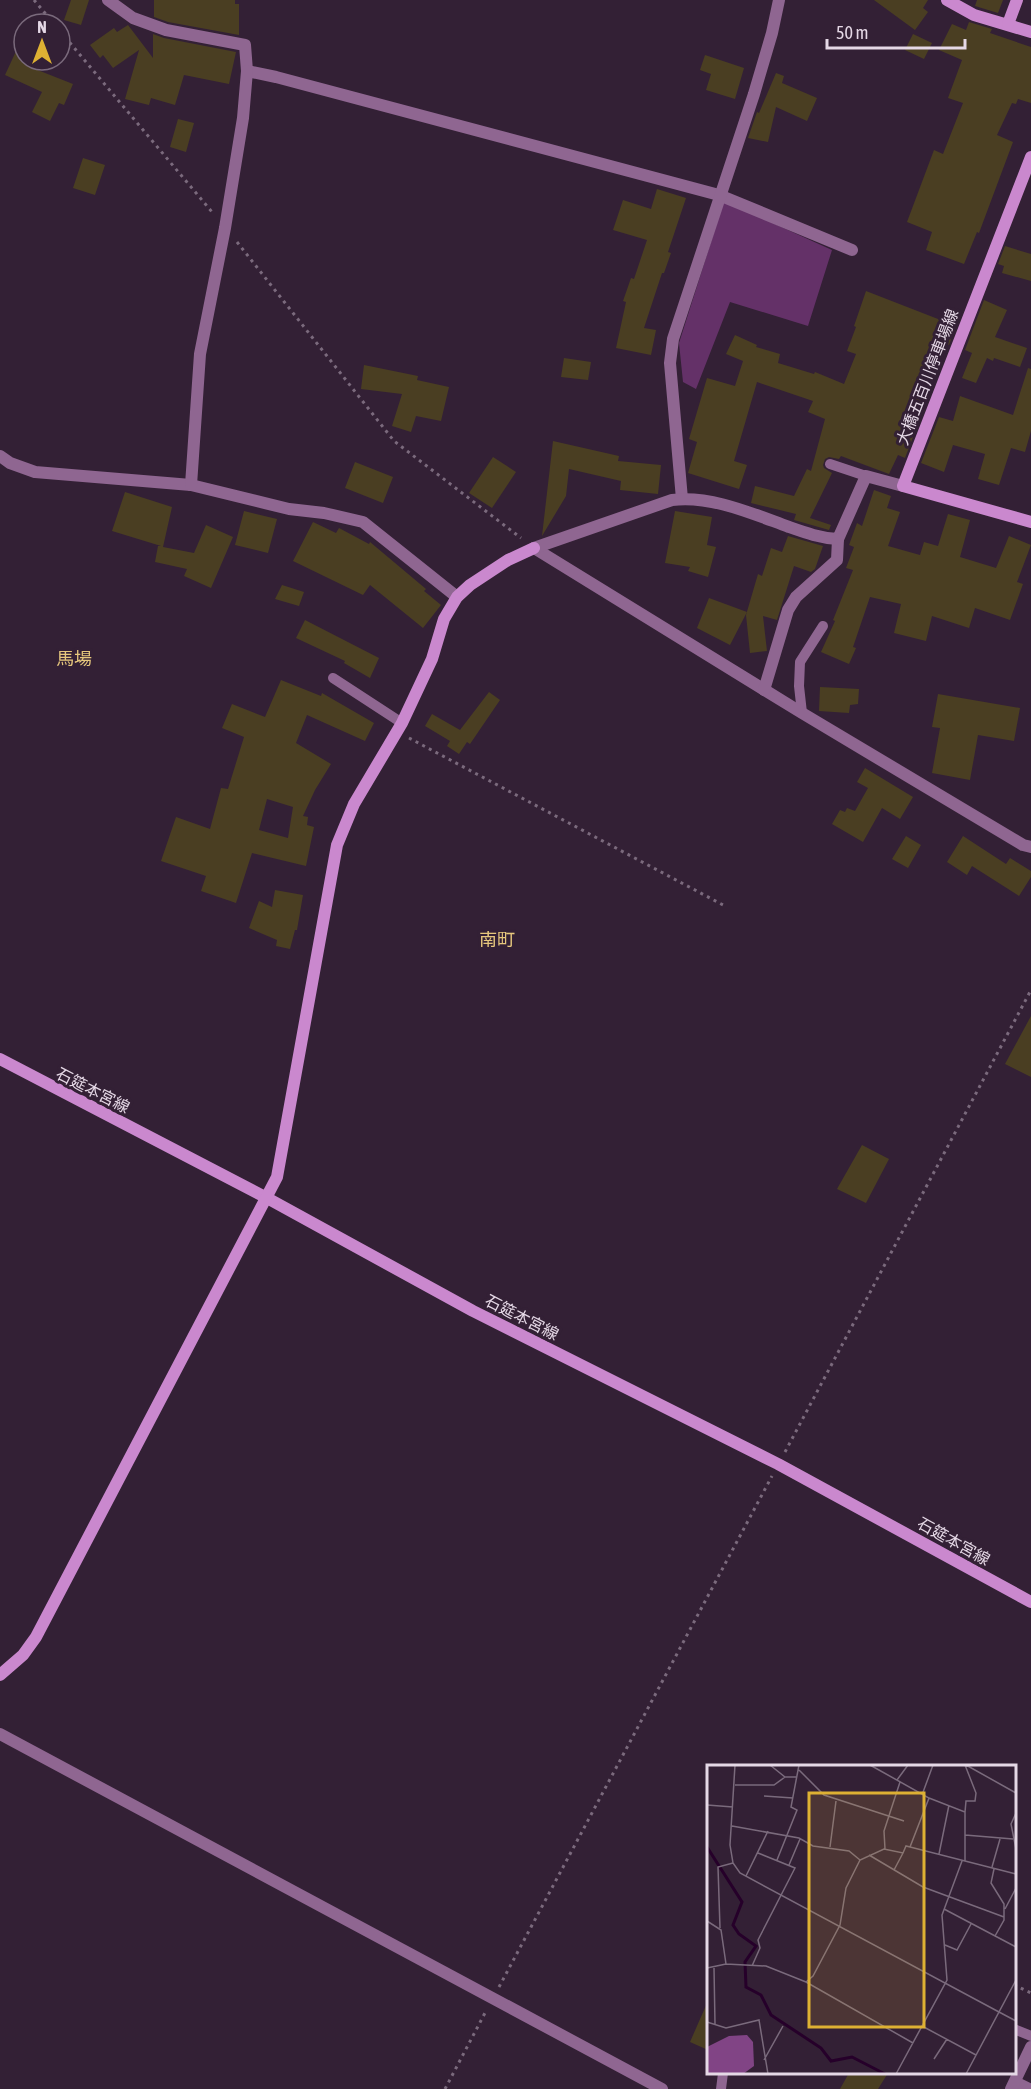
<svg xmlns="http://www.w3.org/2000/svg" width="1031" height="2089" font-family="'Asap Condensed','Noto Sans JP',sans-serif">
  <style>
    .green { fill: #643168 }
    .building { fill: #4a3e22; fill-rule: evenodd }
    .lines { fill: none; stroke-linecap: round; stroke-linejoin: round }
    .path { stroke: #7b6a7d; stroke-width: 3; stroke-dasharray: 3 4.5; stroke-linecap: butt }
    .lane { stroke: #8f6691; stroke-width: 10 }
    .street { stroke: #8f6691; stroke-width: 12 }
    .secondary { stroke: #ca88ce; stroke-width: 12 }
    .labels { text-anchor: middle; stroke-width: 6; stroke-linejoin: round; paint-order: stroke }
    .street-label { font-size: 16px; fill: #e5d8e6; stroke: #332035 }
    .neighbourhood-label { font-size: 18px; fill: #e6c77d; stroke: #332035 }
    .inset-river { fill: none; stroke: #26002a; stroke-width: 3 }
    .inset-road { fill: none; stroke: #7a6a7c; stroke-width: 1.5 }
    .view { fill: #deb133; fill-opacity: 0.15; stroke: #deb133; stroke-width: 3 }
    .inset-edge { fill: none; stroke: #e5d8e6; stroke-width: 3 }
  </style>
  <rect width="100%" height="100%" fill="#332035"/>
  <polygon class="green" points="724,201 832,250 808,326 730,302 696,389 683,382 679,343"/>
  <g class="building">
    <polygon points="71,0 89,0 81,25 64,20"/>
    <polygon points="154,0 235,0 235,4 239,4 239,35 168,22 154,17"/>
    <polygon points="874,0 928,0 923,8 928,12 915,30"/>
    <polygon points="977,0 1003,0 998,13 975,6"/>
    <polygon points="969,22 992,29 990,33 1031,47 1031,103 1018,99 1016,104 1012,103 997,135 1013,142 979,233 977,232 964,264 926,250 932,232 907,222 934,150 943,154 963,103 948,98 962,60 939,50 952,24 966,30"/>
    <polygon points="128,25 153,58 153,34 164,38 236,52 229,84 184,75 175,105 151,98 149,105 125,99 139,50 113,68 103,55 100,58 90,45 114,28 117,32"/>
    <polygon points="24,34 24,60 39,60 35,69 73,84 64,105 59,103 50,121 32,112 42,92 5,75"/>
    <polygon points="913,34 932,43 924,59 905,50"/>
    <polygon points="705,55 744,68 735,99 706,90 711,74 700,70"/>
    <polygon points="776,73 784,76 782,83 817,98 807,121 776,107 768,142 748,138 757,112 759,113"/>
    <polygon points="178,119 194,123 186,152 170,147"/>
    <polygon points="83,158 105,165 95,195 73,188"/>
    <polygon points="657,189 686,198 668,252 671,253 664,273 662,273 644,328 656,330 651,355 616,348 626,302 623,301 631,278 634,279 647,240 613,230 623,200 651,209"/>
    <polygon points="1005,246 1031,254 1031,281 1002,273 1004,266 998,264"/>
    <polygon points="866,291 956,326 949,345 943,342 918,409 923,411 905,458 898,455 889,474 841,456 839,459 829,457 825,459 823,465 824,468 832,473 810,518 831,525 829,530 794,520 796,514 751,503 755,486 794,496 807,469 811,471 825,419 808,412 813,401 757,382 734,461 747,465 739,489 688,473 697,442 689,439 707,378 735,386 743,361 726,354 735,335 757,345 756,347 780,354 778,363 814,374 815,372 844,384 856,354 847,351 856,327 854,326"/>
    <polygon points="984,300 1007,310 995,337 1027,348 1020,367 994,358 993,361 987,358 976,383 962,378 972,353 965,350"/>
    <polygon points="564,358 591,362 588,380 561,377"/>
    <polygon points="364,365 418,376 417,380 449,387 441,421 416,416 411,432 392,426 402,394 361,389"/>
    <polygon points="1028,368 1031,369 1031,431 1025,452 1011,448 999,485 978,479 985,454 953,445 944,472 921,463 939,417 953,421 960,396 1013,415"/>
    <polygon points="553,441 619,456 618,461 661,465 658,494 620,490 621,481 569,469 566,496 542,536"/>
    <polygon points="493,457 516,472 492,508 469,493"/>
    <polygon points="355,462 393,477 383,503 345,488"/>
    <polygon points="874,490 891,496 887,508 900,512 888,546 920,555 924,542 938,546 948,514 970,520 960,557 996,568 1009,536 1031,545 1017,582 1023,584 1010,620 975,608 969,628 932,616 926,641 894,633 901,604 870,597 853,647 856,648 849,664 821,652 835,621 833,620 853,570 846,568 854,547 849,545 857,523 862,526"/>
    <polygon points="125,492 172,507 163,547 194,553 206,525 233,537 211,588 184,576 187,569 155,562 158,546 161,546 112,531"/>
    <polygon points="244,511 277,519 268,553 235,545"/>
    <polygon points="675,511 712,517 707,545 716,547 708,577 688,571 690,567 665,563"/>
    <polygon points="313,522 336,533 339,528 369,544 370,542 426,589 424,591 441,605 423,628 370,585 363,595 293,561"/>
    <polygon points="788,536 823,546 815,569 811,572 794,566 777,620 763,616 767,651 750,653 746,615 758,574 762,576 771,548 782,552"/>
    <polygon points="282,585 304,592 299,606 275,599"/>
    <polygon points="709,598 747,612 730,645 697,628"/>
    <polygon points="305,620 379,658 370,678 344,663 345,661 296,638"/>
    <path d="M281,680L321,696L322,693L374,723L365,741L307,715L296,743L331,764L315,790L303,816L308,817L307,825L314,827L306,866L252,853L236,903L201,891L206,876L161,861L176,817L210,829L221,788L228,789L244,737L222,728L232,704L265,717ZM267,799L293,807L288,838L259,830Z"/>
    <polygon points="820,687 859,689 858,704 850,705 849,713 819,711"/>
    <polygon points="489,692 500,700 470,744 467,742 459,754 447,746 450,741 425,726 432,714 460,730"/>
    <polygon points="938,694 1020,708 1014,741 978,735 970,780 932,773 940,728 932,727"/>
    <polygon points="865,768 913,797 900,819 882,808 863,842 832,824 840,810 845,812 847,808 855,811 868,788 857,782"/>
    <polygon points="906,836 921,845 908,868 892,859"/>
    <polygon points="963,836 1006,864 1010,858 1031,871 1031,877 1019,896 972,866 967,875 947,862"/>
    <polygon points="275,890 303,895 297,930 295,930 290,949 276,946 277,940 249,928 259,901 272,907"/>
    <polygon points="1031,1016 1031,1077 1005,1064"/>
    <polygon points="862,1145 889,1159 866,1203 837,1189"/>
    <polygon points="708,2001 708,2050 690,2042"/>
    <polygon points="849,2073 888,2073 878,2089 840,2089"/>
  </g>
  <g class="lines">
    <g class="path">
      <polyline points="34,0 54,24"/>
      <polyline points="60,31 212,212"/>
      <polyline points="237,242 394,441 521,538"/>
      <polyline points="409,738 725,906"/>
      <polyline points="785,1452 1031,990"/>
      <polyline points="1014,1985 1031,1993"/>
      <polyline points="499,1987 772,1476"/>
      <polyline points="445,2089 486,2011"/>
    </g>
    <g class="lane">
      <polyline points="830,464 866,476"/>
      <polyline points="333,678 402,723"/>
      <polyline points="802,713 799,686 800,662 823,626"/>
      <polyline points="1014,2029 1031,2036"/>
      <polyline points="721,2089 723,2073"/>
    </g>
    <g class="street">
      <polyline points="108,0 133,18 166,30 245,45 247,71 276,77 719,195 852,250"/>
      <polyline points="0,456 10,463 35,472 191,485 289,509 324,513 363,522 457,597"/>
      <polyline points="191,485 200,354 225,228 243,118 247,71"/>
      <polyline points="682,499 670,363 673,339 754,94 772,33 779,0"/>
      <polyline points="534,548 802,713 1023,845 1031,847"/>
      <path d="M534,548L672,500C711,495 753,514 789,527C806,533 820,538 838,539L866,476L903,486"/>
      <polyline points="764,690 788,610 796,597 837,560 838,539"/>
      <polyline points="0,1734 662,2089"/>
      <polyline points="1015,2082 1029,2089"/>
      <polyline points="1011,2089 1031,2047"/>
    </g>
    <g class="secondary">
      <polyline points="947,0 974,15 1031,32"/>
      <polyline points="1008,24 1017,0"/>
      <polyline points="1031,157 903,486 1031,522"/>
      <polyline points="0,1059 267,1198 473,1311 778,1464 1031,1602"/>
      <polyline points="0,1675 23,1655 36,1637 277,1177 337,845 354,804 402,723 432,659 444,619 457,597 470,585 508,560 534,548"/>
    </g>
  </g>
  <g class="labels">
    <g class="street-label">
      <text transform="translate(927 377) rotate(-69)" y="6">大橋五百川停車場線</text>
      <text transform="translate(93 1090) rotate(27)" y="6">石筵本宮線</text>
      <text transform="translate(522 1317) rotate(27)" y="6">石筵本宮線</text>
      <text transform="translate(954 1541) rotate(29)" y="6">石筵本宮線</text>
    </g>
    <g class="neighbourhood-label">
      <text x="74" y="665">馬場</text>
      <text x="497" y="946">南町</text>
    </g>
  </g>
  <g transform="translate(707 1765)">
    <rect width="309" height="309" fill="#332035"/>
    <path d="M40,270L46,277L47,301L36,309H0V282L22,271Z" fill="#814485"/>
    <path class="inset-river" d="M0,82L35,137L26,160L32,169L49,181L38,197L39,222L54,230L64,250L114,283L124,296L145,292L178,309"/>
    <path class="inset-road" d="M28,0L23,80L26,98L33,108L292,247M63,0L78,12H89M89,0H124M163,0L222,33L203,82L309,109M258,0L269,28L268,36H259L258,47M259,0L309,28M92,5L117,30L197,56M190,15L201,0M28,20H67L78,12M215,30L226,0M57,31L86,33M222,33L258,47V96M0,40L26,42M309,48L304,59L309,84M25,61L92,73L106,81L142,86L153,95M258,70L306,74M123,82L129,36M178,84L177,66L193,17M232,89L242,40M162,90L216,122L297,152M70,95L90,45L84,42L92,0M82,100L93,74M285,102L293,74M287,104L284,118L297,139V155L288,171M187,105L196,88M39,111L61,66M237,144L309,182M298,144L309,123M0,156L14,165L19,199M13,163L11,102L26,98M238,180L250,185L264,159M45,201L53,183L51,175L88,103L51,88M0,203L19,199L59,201L99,217M7,203L8,259M99,217L106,211L133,160L139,123L153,95L177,84L196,88L199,81L203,82M99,217L206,278M292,247L309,256M0,257L19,263L52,255L61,309M215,261L269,290M227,294L240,274M57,295L76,261M189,309L240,215L235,150L255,96M259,309L309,215"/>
    <path class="view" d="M102,28H217V262H102Z"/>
    <rect width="309" height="309" class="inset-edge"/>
  </g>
  <g transform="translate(42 42)"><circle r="28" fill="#332035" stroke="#7a6a7c" stroke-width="1.5"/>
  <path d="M0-4.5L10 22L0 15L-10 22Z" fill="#deb133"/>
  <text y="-9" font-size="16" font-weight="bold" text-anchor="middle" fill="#e5d8e6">N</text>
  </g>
  <path d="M827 39v9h138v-9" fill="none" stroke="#e5d8e6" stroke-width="3"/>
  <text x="836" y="39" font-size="18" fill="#e5d8e6" stroke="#332035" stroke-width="4.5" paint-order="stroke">50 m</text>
</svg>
